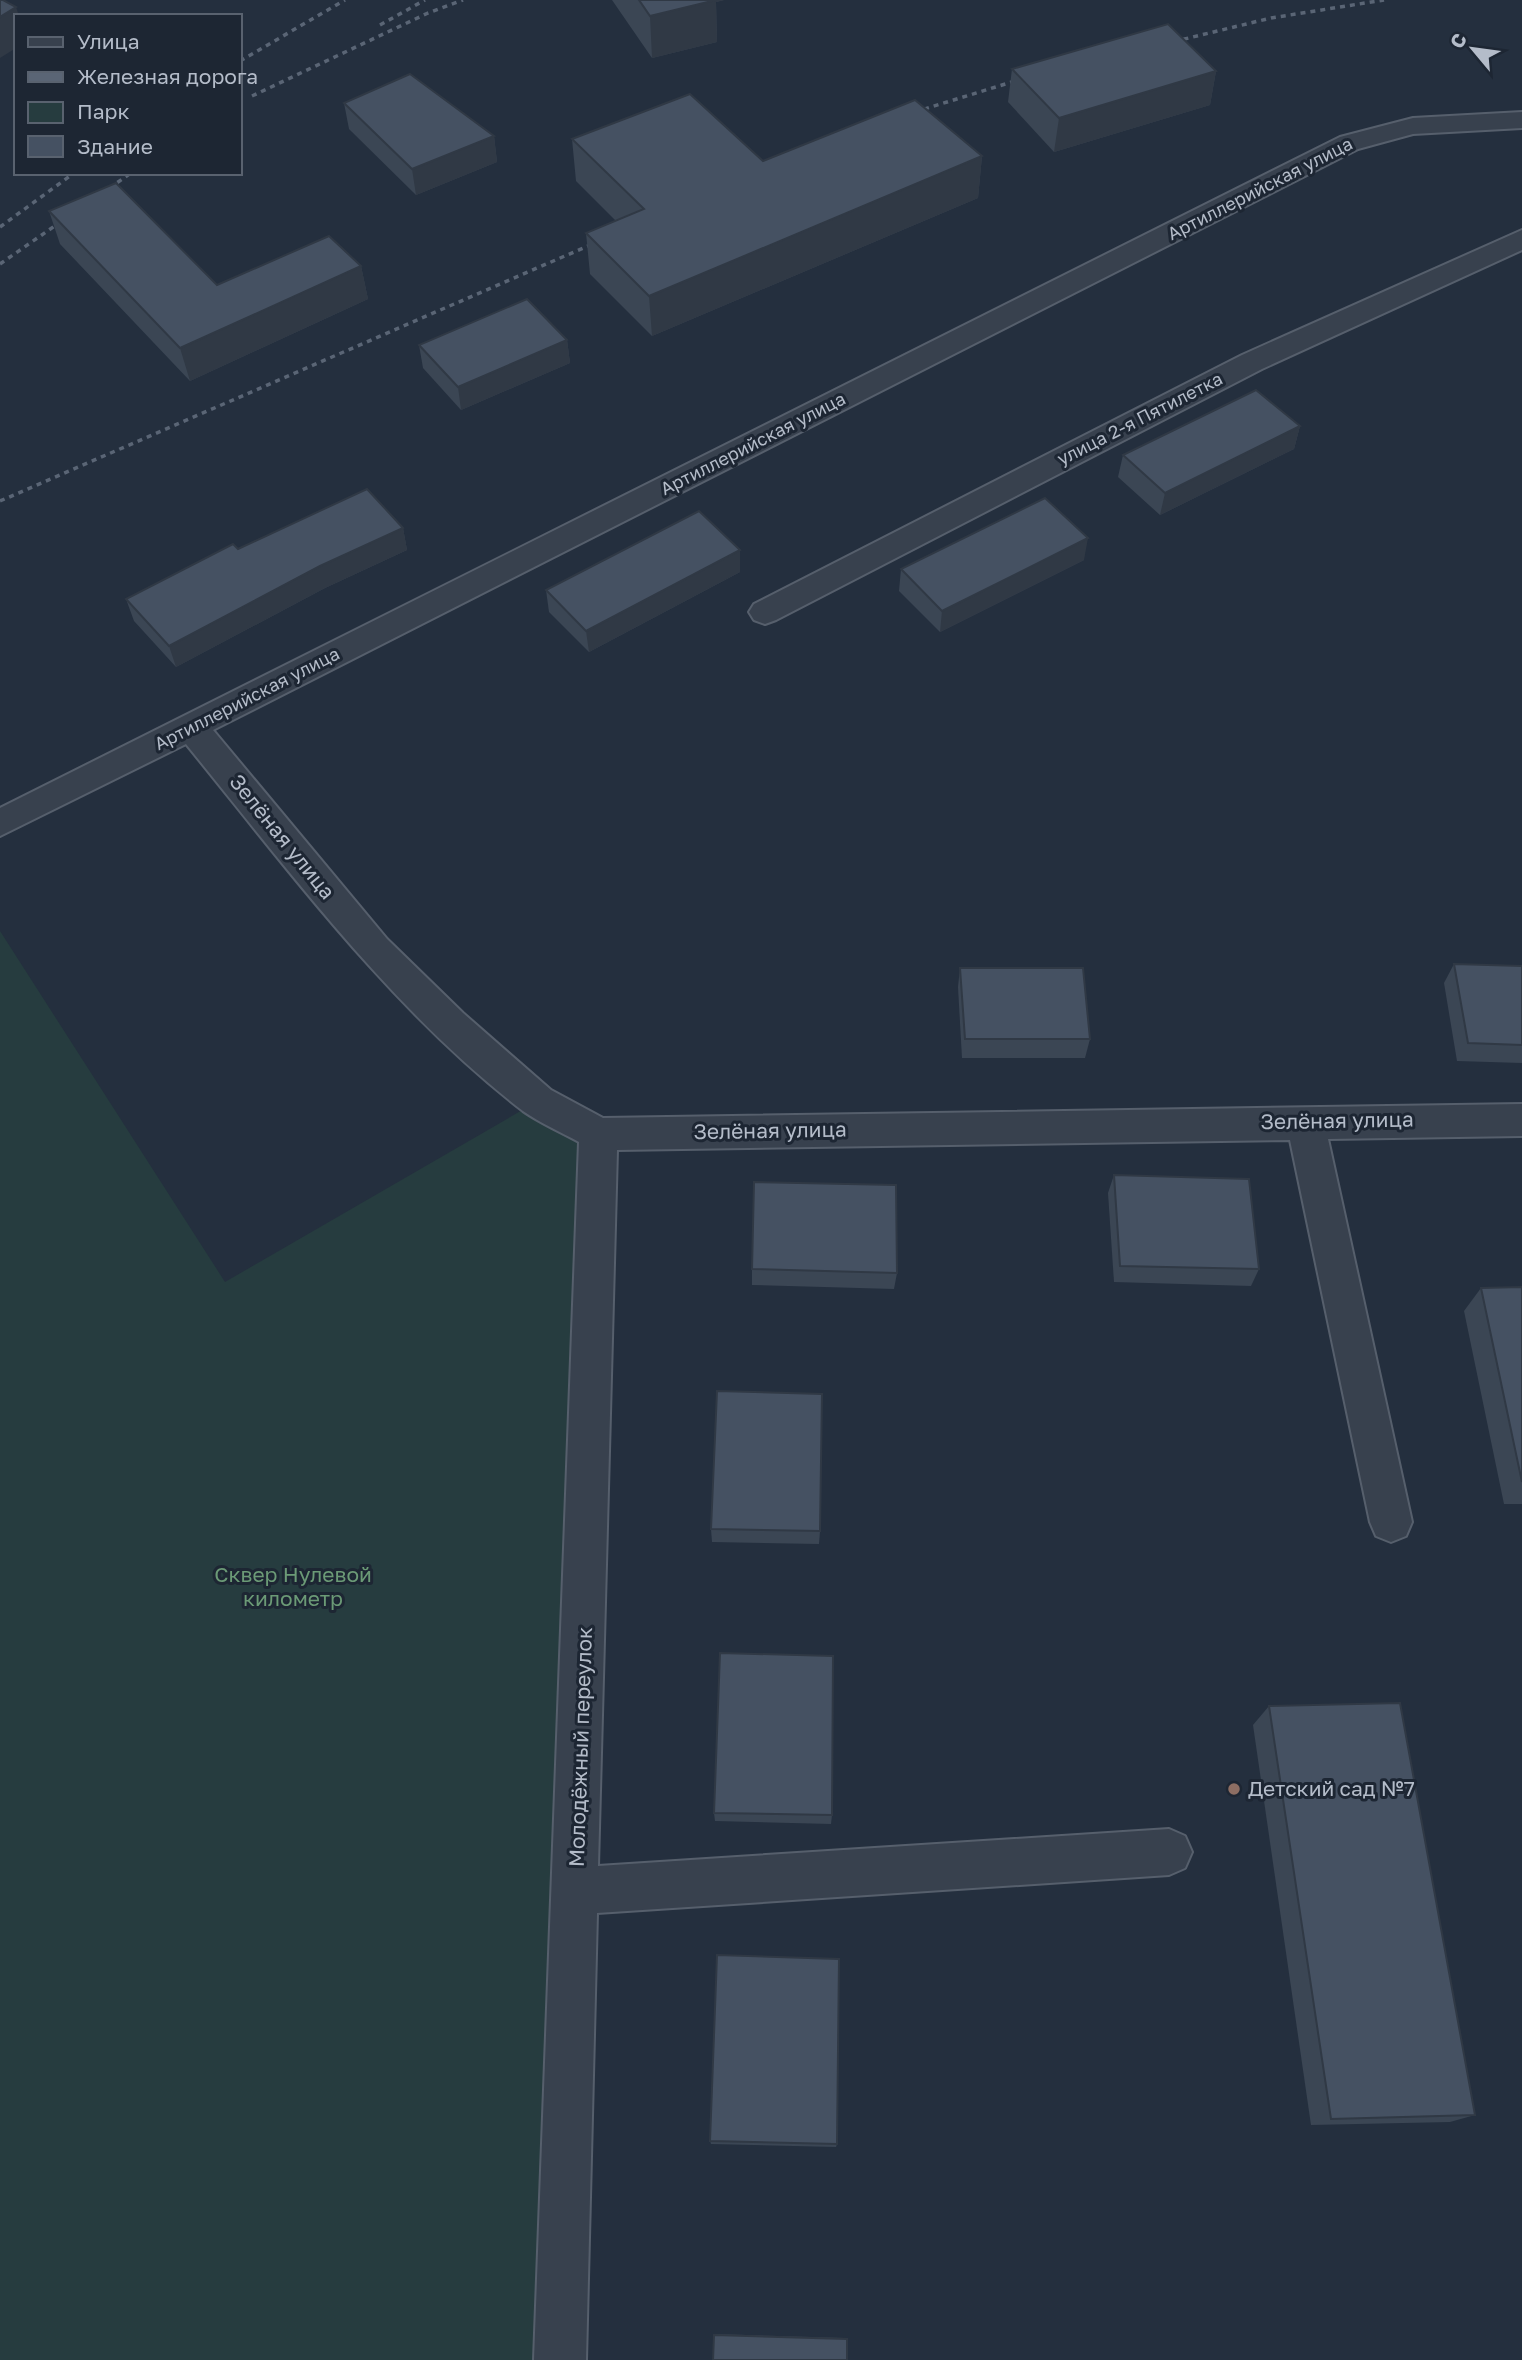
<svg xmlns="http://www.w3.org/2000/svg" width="1522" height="2360" font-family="'Golos Text',sans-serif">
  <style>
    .green { fill: #263c3f }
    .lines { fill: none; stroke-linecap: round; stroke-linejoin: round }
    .minor-casing { stroke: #565f6c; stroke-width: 4 }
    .minor { fill: #38414e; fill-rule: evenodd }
    .rail { stroke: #5a6575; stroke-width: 3.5; stroke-dasharray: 5 5; stroke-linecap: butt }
    .wall { fill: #3b4654 }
    .shaded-wall { fill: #303945 }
    .building { fill: #455162; stroke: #303945; stroke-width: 2 }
    .education-dot { fill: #8d6e63; stroke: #1d2633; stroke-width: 2.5 }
    .labels { text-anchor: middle; stroke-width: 6; stroke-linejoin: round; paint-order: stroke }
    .far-street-label { font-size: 18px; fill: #b4bcc9; stroke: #1d2633 }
    .street-label { font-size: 21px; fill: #b4bcc9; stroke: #1d2633 }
    .park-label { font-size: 21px; fill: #6b9a76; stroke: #1d2633 }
    .poi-label { font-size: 21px; fill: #b4bcc9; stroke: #1d2633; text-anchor: start }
  </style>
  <rect width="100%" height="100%" fill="#242f3e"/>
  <polygon class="green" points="0,931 225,1282 538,1101 598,1134 560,2360 0,2360"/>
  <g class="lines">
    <defs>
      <g id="minor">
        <path d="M1522,112V128L1413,134L1358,149L213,730L387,939L463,1013L551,1090L603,1118L1522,1104V1136L1328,1139L1412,1522L1406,1536L1391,1542L1376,1536L1370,1522L1290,1140L617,1150L598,1866L1169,1829L1185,1836L1192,1852L1185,1868L1169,1875L597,1913L586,2360H534L579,1142C561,1132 540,1123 523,1111C391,1009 291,873 186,744L0,836V808L1340,137L1413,118Z"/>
        <polygon points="1522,230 1522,250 1262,369 776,620 765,624 754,620 749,612 754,604 1242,355"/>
      </g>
    </defs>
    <use href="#minor" class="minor-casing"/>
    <use href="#minor" class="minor"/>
    <g class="rail">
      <polyline points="380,25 425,0"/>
      <polyline points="1164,44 1271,18 1384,0"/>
      <polyline points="240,61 345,0"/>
      <polyline points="252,96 428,13 463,0"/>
      <polyline points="905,115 1028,77"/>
      <polyline points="101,194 131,173"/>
      <polyline points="0,227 74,173"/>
      <polyline points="0,264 69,216"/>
      <polyline points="0,501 604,239"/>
    </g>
  </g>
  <g class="wall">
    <polygon points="612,0 724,0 716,2 717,42 652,58"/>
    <polygon points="1012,69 1216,71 1210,105 1054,152 1008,102"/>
    <polygon points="344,103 494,136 497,162 416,195 349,129"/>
    <polygon points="572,139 763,161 982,156 978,198 652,336 590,274 586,233 616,221 576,181"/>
    <polygon points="49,211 217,285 361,266 368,299 190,381 60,244"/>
    <polygon points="567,340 570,363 461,410 423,368 419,345"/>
    <polygon points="1300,426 1294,449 1160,515 1118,477 1123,455"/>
    <polygon points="403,528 407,550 325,588 176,667 134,621 126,599 238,549"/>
    <polygon points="1084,560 940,632 899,591 901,569"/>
    <polygon points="740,572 589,652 549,612 546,590"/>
    <polygon points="1454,964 1522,966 1522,1063 1457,1061 1444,983"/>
    <polygon points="960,968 1090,1039 1085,1058 962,1058 958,987"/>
    <polygon points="1114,1175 1259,1269 1251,1286 1114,1282 1108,1193"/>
    <polygon points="752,1269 897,1273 894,1289 752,1285"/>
    <polygon points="1522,1287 1522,1504 1504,1504 1464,1311 1481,1288"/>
    <polygon points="711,1529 820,1531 819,1544 712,1542"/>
    <polygon points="1269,1706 1475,2115 1450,2122 1311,2125 1253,1725"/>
    <polygon points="714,1813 832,1815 831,1824 715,1821"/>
    <polygon points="710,2141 837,2144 836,2147 711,2144"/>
    <polygon points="715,2334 845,2338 847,2339 714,2335"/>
  </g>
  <g class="shaded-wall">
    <polygon points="692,0 724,0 716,2 717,42 652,58 650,16"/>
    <polygon points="16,7 19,16 16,16 16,48 0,58 0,17"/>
    <polygon points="1216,71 1210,105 1054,152 1059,118"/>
    <polygon points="494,136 497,162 416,195 412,169"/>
    <polygon points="982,156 978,198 652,336 649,296"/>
    <polygon points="361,266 368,299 190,381 180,348"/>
    <polygon points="567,340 570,363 461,410 458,387"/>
    <polygon points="1300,426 1294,449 1160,515 1165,493"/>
    <polygon points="403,528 407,550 325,588 176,667 169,646 320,566"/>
    <polygon points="1088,538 1084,560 940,632 942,611"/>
    <polygon points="740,550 740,572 589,652 586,631"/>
  </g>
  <g class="building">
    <polygon points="0,0 3,0 16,7 0,17"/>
    <polygon points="639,0 716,0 650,16"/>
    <polygon points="1168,24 1216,71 1059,118 1012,69"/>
    <polygon points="410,74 494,136 412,169 344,103"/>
    <polygon points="690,94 763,161 915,100 982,156 649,296 586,233 644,209 572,139"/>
    <polygon points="116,183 217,285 329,236 361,266 180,348 49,211"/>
    <polygon points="527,299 567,340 458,387 419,345"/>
    <polygon points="1256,390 1300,426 1165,493 1123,455"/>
    <polygon points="367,489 403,528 320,566 169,646 126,599 233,544 238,549"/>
    <polygon points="1045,498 1088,538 942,611 901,569"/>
    <polygon points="699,511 740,550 586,631 546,590"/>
    <polygon points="1454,964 1522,966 1522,1045 1468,1043"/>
    <polygon points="960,968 1083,968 1090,1039 965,1039"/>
    <polygon points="1114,1175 1249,1179 1259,1269 1120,1266"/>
    <polygon points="754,1182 896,1185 897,1273 752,1269"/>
    <polygon points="1522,1287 1522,1482 1481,1288"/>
    <polygon points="717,1391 822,1394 820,1531 711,1529"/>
    <polygon points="720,1653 833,1656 832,1815 714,1813"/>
    <polygon points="1400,1703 1475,2115 1331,2119 1269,1706"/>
    <polygon points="717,1955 839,1959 837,2144 710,2141"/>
    <polygon points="714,2335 847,2339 847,2360 713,2360"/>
  </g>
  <circle class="education-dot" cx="1234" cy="1789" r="7"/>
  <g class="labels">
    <g class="far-street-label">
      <text transform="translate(1260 189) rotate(-27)" y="6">Артиллерийская улица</text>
      <text transform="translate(1140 419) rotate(-27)" y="6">улица 2-я Пятилетка</text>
      <text transform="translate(753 444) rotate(-27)" y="6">Артиллерийская улица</text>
      <text transform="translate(247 699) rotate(-27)" y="6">Артиллерийская улица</text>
    </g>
    <g class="street-label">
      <text transform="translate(282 837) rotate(51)" y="7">Зелёная улица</text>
      <text transform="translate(1337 1121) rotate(-1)" y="7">Зелёная улица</text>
      <text transform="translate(770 1131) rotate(-1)" y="7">Зелёная улица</text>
      <text transform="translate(581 1747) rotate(-88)" y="7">Молодёжный переулок</text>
    </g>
    <g class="park-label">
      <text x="293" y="1582">Сквер Нулевой<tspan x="293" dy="24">километр</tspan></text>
    </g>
    <g class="poi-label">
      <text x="1248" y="1796">Детский сад №7</text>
    </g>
  </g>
  <rect x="14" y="14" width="228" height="161" fill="#1d2633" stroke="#59626f" stroke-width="2"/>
  <rect x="28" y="37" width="35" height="10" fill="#38414e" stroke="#59626f" stroke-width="2"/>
  <text x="77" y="49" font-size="21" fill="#b4bcc9">Улица</text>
  <rect x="28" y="72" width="35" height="10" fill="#5a6575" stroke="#59626f" stroke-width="2"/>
  <text x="77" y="84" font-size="21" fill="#b4bcc9">Железная дорога</text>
  <rect x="28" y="102" width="35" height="21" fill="#263c3f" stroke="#59626f" stroke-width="2"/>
  <text x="77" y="119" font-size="21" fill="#b4bcc9">Парк</text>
  <rect x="28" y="136" width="35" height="21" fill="#455162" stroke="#59626f" stroke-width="2"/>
  <text x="77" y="154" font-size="21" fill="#b4bcc9">Здание</text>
  <g transform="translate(1473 49) rotate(299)" stroke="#1d2633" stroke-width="5" paint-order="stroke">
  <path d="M0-5L12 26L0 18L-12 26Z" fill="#b4bcc9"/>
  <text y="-10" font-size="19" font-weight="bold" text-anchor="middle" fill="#b4bcc9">С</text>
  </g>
</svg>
